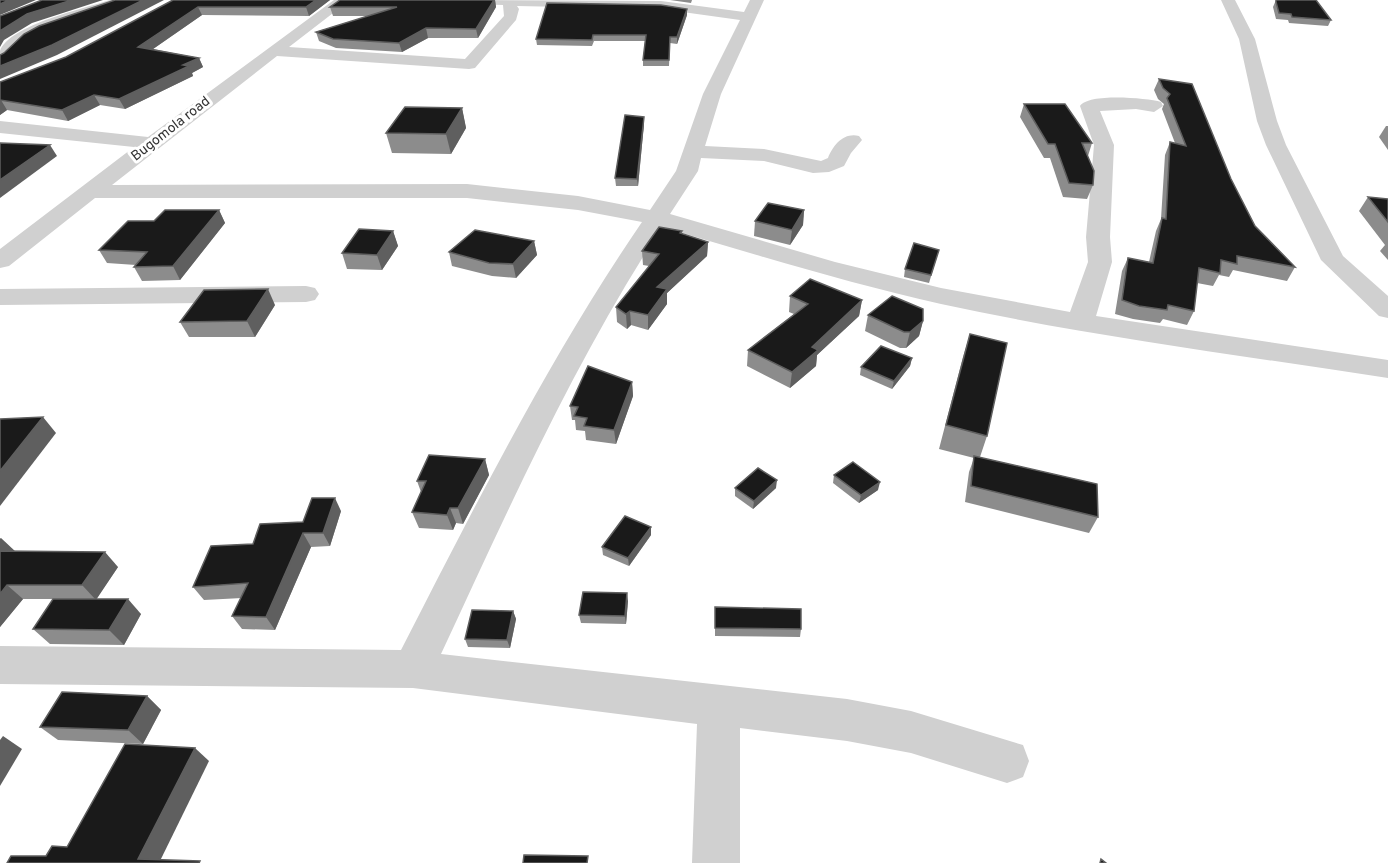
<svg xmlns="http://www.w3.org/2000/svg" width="1388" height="863" font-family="Overpass,sans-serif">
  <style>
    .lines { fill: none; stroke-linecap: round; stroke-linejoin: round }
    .street { fill: #d0d0d0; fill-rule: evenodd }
    .wall { fill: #8c8c8c }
    .shaded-wall { fill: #5f5f5f }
    .building { fill: #1a1a1a; stroke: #5f5f5f; stroke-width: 1.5 }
    .labels { text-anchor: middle; stroke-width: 6; stroke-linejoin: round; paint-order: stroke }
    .far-street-label { font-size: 14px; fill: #333; stroke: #fff }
  </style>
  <rect width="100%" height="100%" fill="#fff"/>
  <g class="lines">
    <g class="street">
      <path d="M110,0H131L129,3C97,15 62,22 32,39C20,46 13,62 0,65C0,61 0,55 0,51C9,25 86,8 110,0Z"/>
      <path d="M334,0H350L289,47L465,59L504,16L503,5L470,4L463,0L661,1L744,12L750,0H764L721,94L705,146L764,149L821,161L828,158C833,145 844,132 859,136L862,140L851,153L844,166L829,172L813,173L764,161L701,158L698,171L670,214L835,262L941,288L1070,312L1088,262L1086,237L1094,145L1080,106C1089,93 1146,98 1161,102L1163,106L1154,112L1136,109L1100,111L1114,145L1110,237L1112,262L1096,316L1388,360V378C1239,355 1089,336 941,304C847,283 754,254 662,227C574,362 509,508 441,654L847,699L911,711L1023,745L1029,761L1023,777L1007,783L911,753L847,741L740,728V863H692L697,724L413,688L0,684V646L401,650C476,504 549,358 642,222L578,210L467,198H95L9,266L0,268V249L134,147L0,133V121L148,137ZM517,6L661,9L740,20L703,94L676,171L650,210L578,196L467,184L112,185L277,56L469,69L475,68L516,20L519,9Z"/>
      <polygon points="1221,0 1235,0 1255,39 1277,121 1286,145 1343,256 1388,296 1388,318 1379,316 1321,260 1266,145 1257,121 1239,39"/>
      <polygon points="306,286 315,288 319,294 315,300 306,302 0,305 0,289"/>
    </g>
  </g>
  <g class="wall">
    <polygon points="173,0 330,0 309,16 202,15 153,49 199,58 203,67 192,73 193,76 125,109 100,105 68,121 7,110 0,115 0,82 66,57"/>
    <polygon points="340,0 495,0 496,7 478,38 428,38 402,52 336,48 319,41 316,32 369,16 333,16 330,7"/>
    <polygon points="670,0 692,0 691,3"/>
    <polygon points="1276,0 1331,20 1328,26 1289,23 1288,20 1276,19 1273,7"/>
    <polygon points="687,15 677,44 670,43 669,66 643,66 643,60 645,41 594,41 592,46 537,45 536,39"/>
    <polygon points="1159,79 1231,179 1255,226 1295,267 1287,281 1233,270 1229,277 1219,275 1213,286 1197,283 1194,311 1187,325 1163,319 1160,323 1133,319 1115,314 1122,271 1128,258 1149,262 1156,231 1161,219 1165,155 1170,142 1175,143 1162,109 1164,104 1158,99 1154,90"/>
    <polygon points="1024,104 1092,143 1088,156 1093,185 1087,199 1063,197 1050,158 1044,158 1020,117"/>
    <polygon points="462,108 466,128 451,154 392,153 386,133"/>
    <polygon points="644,117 644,124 638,186 616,186 615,178"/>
    <polygon points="1386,126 1388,126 1388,150 1379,137"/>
    <polygon points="1368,197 1388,199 1388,260 1380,251 1385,245 1359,211"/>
    <polygon points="219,210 225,223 180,280 142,281 134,267 136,265 107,263 99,250 154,221"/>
    <polygon points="804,210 803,225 790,245 754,236 755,221"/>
    <polygon points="393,231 398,246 382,270 347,269 342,253"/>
    <polygon points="682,231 682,234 708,242 707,256 667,293 667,304 648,330 631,325 627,329 617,322 616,307 649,266 643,265 642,251"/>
    <polygon points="534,241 537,255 516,278 492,276 452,266 449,252"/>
    <polygon points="939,250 929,283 904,277 905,269"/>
    <polygon points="790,296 862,300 859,316 817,355 816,366 790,388 747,366 748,350 794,314 789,312"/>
    <polygon points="275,305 255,337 189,337 180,322"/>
    <polygon points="868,315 923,321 919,336 906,348 900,348 865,331"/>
    <polygon points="970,334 987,436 980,457 1098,517 1089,533 965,502 969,472 974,458 939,449 963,357"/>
    <polygon points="912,358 910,366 892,389 860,375 861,367"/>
    <polygon points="632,382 633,396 616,444 586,440 585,431 576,430 575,420 572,420 570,406"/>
    <polygon points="485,459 489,475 463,524 456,523 453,530 419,528 412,512 421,492 417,481"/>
    <polygon points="834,475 878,490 859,503 833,483"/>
    <polygon points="735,488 776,488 753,509 735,496"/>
    <polygon points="341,511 330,546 311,547 275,630 242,629 232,616 242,598 204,600 193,587 253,544 303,522"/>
    <polygon points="651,535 629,566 603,555 602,547"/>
    <polygon points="0,538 15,552 118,567 96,599 141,614 124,645 50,644 33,629 53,599 23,599 0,627"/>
    <polygon points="628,601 626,624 581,623 579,615"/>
    <polygon points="715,607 801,629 800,637 715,636"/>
    <polygon points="513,611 516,619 510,648 468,647 465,639"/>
    <polygon points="147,696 161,710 143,744 58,740 40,727"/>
  </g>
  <g class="shaded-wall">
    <polygon points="9,0 36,0 0,15 0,4"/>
    <polygon points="72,0 103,0 32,23 4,40 0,47 0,31 27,14"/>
    <polygon points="143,0 164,0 57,55 0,79 0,66"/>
    <polygon points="316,0 330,0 309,16 306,7"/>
    <polygon points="494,0 495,0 496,7 478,38 476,29"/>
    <polygon points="198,7 202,15 143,56 138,47"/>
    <polygon points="687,9 687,15 677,44 677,37"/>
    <polygon points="426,28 428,38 402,52 399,43"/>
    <polygon points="199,58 203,67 192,73 193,76 125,109 119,99 183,65"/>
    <polygon points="94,95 100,105 68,121 62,110"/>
    <polygon points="0,100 1,100 7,110 0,115"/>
    <polygon points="462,108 466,128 451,154 446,134"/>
    <polygon points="644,117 644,124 638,186 637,179"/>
    <polygon points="50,145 57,156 0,198 0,180"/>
    <polygon points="219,210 225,223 180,280 173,266"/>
    <polygon points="804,210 803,225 790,245 792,230"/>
    <polygon points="393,231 398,246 382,270 377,255"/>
    <polygon points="534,241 537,255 516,278 513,264"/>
    <polygon points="708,242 707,256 667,293 667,304 648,330 648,315 657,287"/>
    <polygon points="268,289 275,305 255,337 247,321"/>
    <polygon points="862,300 859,316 817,355 816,366 790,388 792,372 812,347"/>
    <polygon points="630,311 631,325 627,329 626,314"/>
    <polygon points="923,321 919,336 906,348 910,332"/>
    <polygon points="912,358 910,366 892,389 894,381"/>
    <polygon points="632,382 633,396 616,444 614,430"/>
    <polygon points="43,417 56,433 0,506 0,471"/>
    <polygon points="485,459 489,475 463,524 458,508"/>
    <polygon points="777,480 776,488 753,509 754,501"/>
    <polygon points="880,482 878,490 859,503 861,495"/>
    <polygon points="335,498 341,511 330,546 323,533"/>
    <polygon points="450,508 456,523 453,530 447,515"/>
    <polygon points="651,527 651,535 629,566 628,558"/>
    <polygon points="303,533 311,547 275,630 266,617"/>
    <polygon points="1,538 16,552 0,561 0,539"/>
    <polygon points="105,552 118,567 96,600 82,585"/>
    <polygon points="7,585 23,599 0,627 0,594"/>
    <polygon points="627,593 628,601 626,624 625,616"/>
    <polygon points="128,599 141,614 124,645 109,630"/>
    <polygon points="513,611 516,619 510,648 507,640"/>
    <polygon points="147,696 161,710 143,744 128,730"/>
    <polygon points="3,736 22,749 0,786 0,740"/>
    <polygon points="195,748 209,761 159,863 138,859"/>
  </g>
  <g class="building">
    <polygon points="0,0 9,0 0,4"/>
    <polygon points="42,0 72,0 27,14 0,31 0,16"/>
    <polygon points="115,0 143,0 52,45 0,66 0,55 4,53 24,34 39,26"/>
    <polygon points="173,0 316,0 306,7 198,7 138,47 199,58 183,65 189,66 119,99 94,95 62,110 0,100 0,82 66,57"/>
    <polygon points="340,0 494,0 476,29 426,28 399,43 333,39 316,32 397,7 330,7"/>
    <polygon points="1276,0 1316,0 1331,20 1292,17 1291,14 1279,13 1276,2"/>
    <polygon points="547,3 661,5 687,9 677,37 670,37 669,60 643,60 646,35 593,35 592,40 536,39"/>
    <polygon points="1159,79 1192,84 1231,179 1255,226 1295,267 1237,256 1237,264 1221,260 1220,273 1199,268 1194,311 1168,305 1167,310 1139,306 1122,300 1128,258 1153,263 1162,218 1166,219 1170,142 1186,146 1167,98 1170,94 1163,88"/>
    <polygon points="1024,104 1065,104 1092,143 1082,143 1094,171 1093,185 1069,183 1055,144 1048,144"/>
    <polygon points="405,107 462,108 446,134 386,133"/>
    <polygon points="625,115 644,117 637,179 615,178"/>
    <polygon points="0,143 50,145 0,180"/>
    <polygon points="1368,197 1388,199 1388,222"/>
    <polygon points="768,203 804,210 792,230 755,221"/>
    <polygon points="165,210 219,210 173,266 134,267 147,252 99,250 128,221 154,221"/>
    <polygon points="659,227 682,231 680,233 708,242 657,287 667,289 648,315 630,311 626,314 616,307 659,254 642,251"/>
    <polygon points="359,229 393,231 377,255 342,253"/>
    <polygon points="475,230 534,241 513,264 489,263 449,252"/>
    <polygon points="914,243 939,250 931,275 905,269"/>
    <polygon points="810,279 862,300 812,347 818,350 792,372 748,350 808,304 790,296"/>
    <polygon points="268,289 247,321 180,322 204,290"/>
    <polygon points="892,296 923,309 923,321 910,332 904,332 868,315"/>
    <polygon points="970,334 1007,343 987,436 946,425"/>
    <polygon points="881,346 912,358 894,381 861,367"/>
    <polygon points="588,366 632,382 614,430 584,426 587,418 574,416 578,407 570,406"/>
    <polygon points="43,417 0,471 0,419"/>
    <polygon points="429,455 485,459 458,508 450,508 447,515 412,512 426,481 417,481"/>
    <polygon points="974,456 1097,484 1098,517 971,486"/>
    <polygon points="853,462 880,482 861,495 834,475"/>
    <polygon points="758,468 777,480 754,501 735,488"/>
    <polygon points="312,498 335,498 323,533 303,533 266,617 232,616 248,583 193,587 211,546 253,544 260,524 303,522"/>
    <polygon points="625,516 651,527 628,558 602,547"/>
    <polygon points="0,551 105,552 82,585 7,585 0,594"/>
    <polygon points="583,592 627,593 625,616 579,615"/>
    <polygon points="53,599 128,599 109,630 33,629"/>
    <polygon points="715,607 801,609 801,629 715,628"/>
    <polygon points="472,610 513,611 507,640 465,639"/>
    <polygon points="62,692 147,696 128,730 40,727"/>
    <polygon points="125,744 195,748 138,859 200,861 199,863 7,863 11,856 46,856 52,846 67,847"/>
    <polygon points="524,855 588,856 587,863 523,863"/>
    <polygon points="1101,859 1106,863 1100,863"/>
  </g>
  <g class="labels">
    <g class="far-street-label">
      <text transform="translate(170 128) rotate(-38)" y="5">Bugomola road</text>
    </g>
  </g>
</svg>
